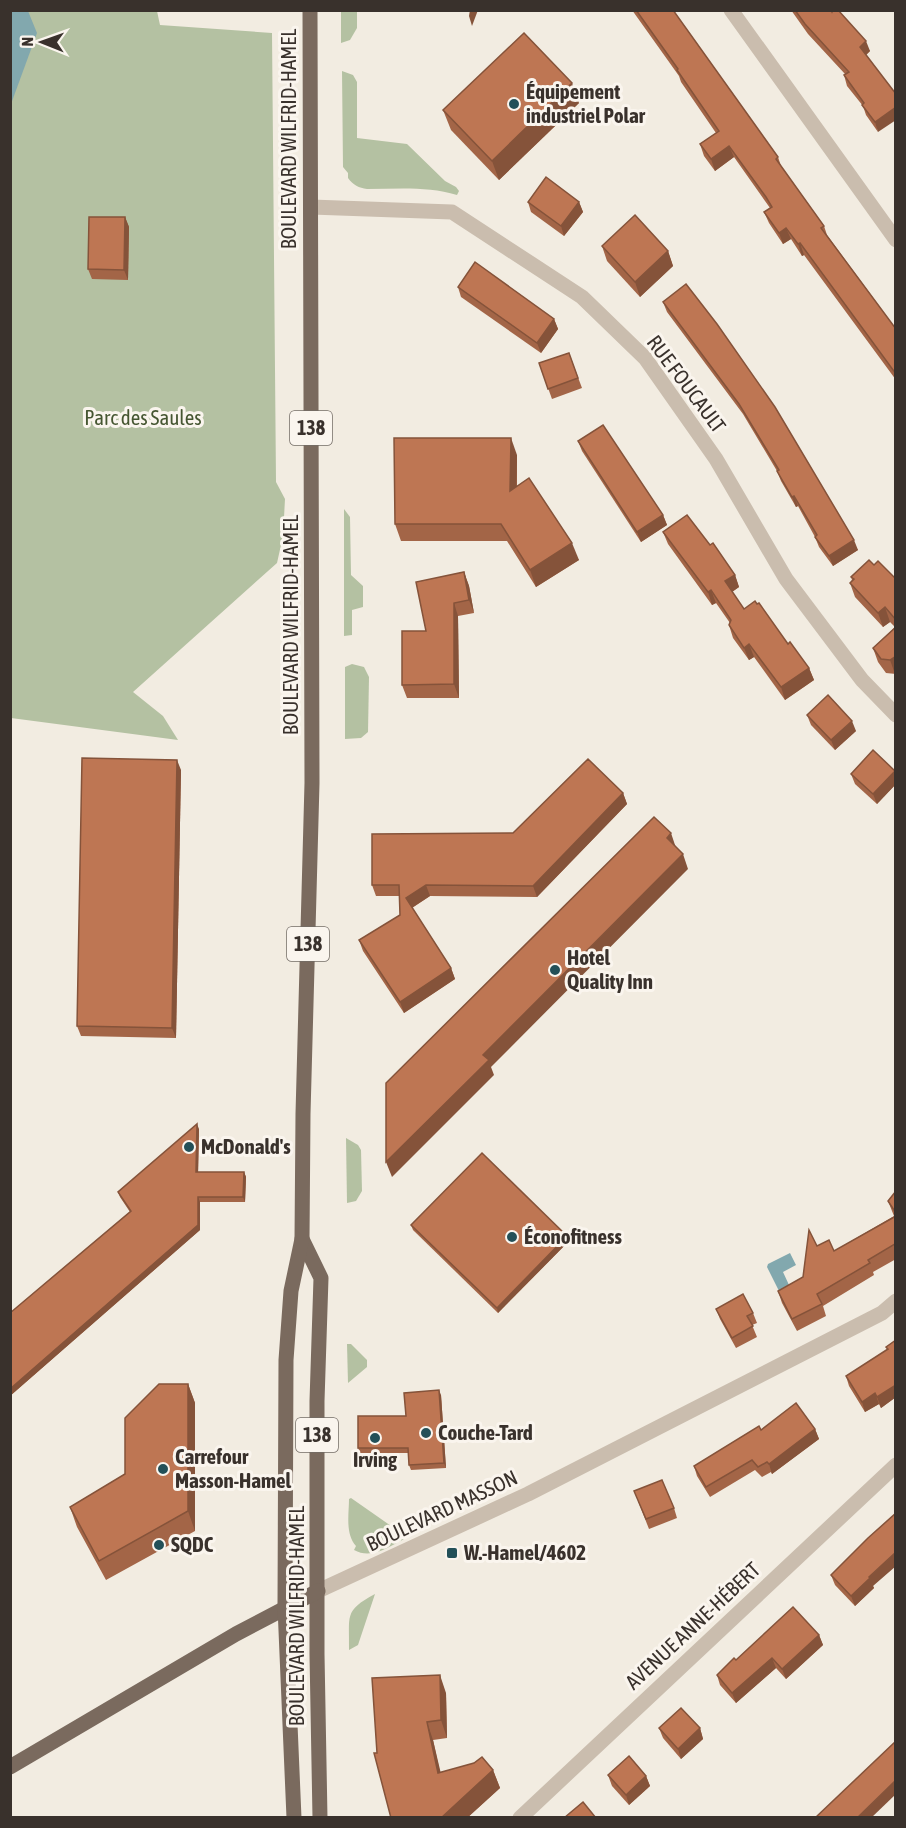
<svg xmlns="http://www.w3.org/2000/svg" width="906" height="1828" font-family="'Asap Condensed',sans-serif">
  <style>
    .green { fill: #b4c1a2 }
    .water { fill: #82a8ae }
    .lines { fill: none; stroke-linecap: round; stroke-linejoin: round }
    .minor { stroke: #cabdae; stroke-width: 15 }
    .major { stroke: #7a6a5e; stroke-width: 15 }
    .wall { fill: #a36547 }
    .shaded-wall { fill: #85533a }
    .building { fill: #be7653; stroke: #85533a; stroke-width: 1.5 }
    .poi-dot { fill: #235058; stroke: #faf5ee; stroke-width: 2 }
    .labels { text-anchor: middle; stroke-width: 6; stroke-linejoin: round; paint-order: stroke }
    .shield { fill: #faf5ee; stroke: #736c66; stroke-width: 1.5 }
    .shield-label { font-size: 20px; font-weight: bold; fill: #39312c }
    .poi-label { font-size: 21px; font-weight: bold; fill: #39312c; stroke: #faf5ee; text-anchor: start }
    .street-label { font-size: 21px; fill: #39312c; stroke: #faf5ee }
    .park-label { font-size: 21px; fill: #455631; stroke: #faf5ee }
  </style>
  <rect width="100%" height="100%" fill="#f2ece1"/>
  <g class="green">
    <polygon points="11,11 157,11 160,25 272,33 276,482 285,499 283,536 277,563 133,692 163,716 178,740 11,718"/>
    <polygon points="341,11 357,11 357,28 350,40 341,43"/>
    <path d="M342,71L353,75L357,82V138L407,144L445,181L456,187L459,191L457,195C428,186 397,189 367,189C359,188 353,185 348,178V173L343,167Z"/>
    <polygon points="344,509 350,517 351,575 363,586 363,607 352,610 352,635 344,636"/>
    <polygon points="352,664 364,667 369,677 368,732 361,738 345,739 345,667"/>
    <polygon points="346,1138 358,1145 361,1150 362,1191 356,1201 347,1203"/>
    <polygon points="347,1344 351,1344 367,1360 367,1367 348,1383"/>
    <path d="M351,1498L404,1535L406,1538C390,1546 372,1560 354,1550L356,1546C345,1534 349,1514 349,1499Z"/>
    <path d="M375,1594L358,1645L349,1650C350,1616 343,1611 375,1594Z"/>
  </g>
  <g class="water">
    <polygon points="11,10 28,11 37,33 11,104"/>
    <polygon points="790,1253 796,1265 783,1272 789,1285 779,1291 767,1267 768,1264"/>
  </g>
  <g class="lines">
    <g class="minor">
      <polyline points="731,10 896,240"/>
      <polyline points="311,207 452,212 582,297 645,358 716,459 786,579 862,680 896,715"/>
      <polyline points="318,1591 528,1494 882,1313 896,1301"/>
      <polyline points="520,1818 896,1465"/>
    </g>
    <g class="major">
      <polyline points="302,1239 321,1278 317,1401 317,1654 320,1818"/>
      <polyline points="10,1767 236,1634 318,1591"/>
      <polyline points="294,1818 285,1607 286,1360 291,1291 302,1239 303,1114 312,783 310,10"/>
    </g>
  </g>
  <g class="wall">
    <polygon points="632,10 673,10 778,157 781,166 824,226 827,235 896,329 896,380 804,255 802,256 791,239 783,244 769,223 764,212 770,208 734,157 715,171 704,156 700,144 716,133 681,82 679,76"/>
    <polygon points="791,10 831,10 870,51 866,55 878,132 866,115 863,106 847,86 844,75 845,74 808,34"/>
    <polygon points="579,103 499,180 451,130 443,110"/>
    <polygon points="528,202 579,202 583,212 564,236 531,212"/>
    <polygon points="125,217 129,227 128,280 92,279 88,269"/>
    <polygon points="602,246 668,251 673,266 640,297 607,261"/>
    <polygon points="458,287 554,319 558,329 541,353 461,297"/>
    <polygon points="663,302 858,550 833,566 819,547 815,537 798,506 796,507 781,481 777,471 743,414 667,312"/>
    <polygon points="569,353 582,388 552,399 539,363"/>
    <polygon points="578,441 663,515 667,525 641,542 582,451"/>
    <polygon points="517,455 517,487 579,560 536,587 507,541 401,541 395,524"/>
    <polygon points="663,532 735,575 739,587 732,592 744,609 788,644 809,668 814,680 785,700 754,657 749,660 733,638 729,625 730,623 716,603 712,605 668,544"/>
    <polygon points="874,565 896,579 896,674 886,673 878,662 873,648 895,627 890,622 883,627 855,597 850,583 852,580 851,577"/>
    <polygon points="464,572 469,586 474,613 458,616 459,698 407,698 402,685 426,631"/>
    <polygon points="807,715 856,731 835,750 811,725"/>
    <polygon points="181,770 176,1038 81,1036 77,1026"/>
    <polygon points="895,771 896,784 877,804 855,784 851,774"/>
    <polygon points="623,793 627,804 537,897 430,896 412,908 451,968 455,979 404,1013 363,951 359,940 400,915 399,896 376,896 372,885"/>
    <polygon points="199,1129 198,1172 244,1172 246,1177 245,1202 200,1202 200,1230 10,1396 10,1313 130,1212 120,1197 118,1192"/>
    <polygon points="896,1191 896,1259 873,1272 874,1275 823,1306 826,1316 797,1331 782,1303 778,1291 803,1277 817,1246 834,1251 894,1216 888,1201"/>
    <polygon points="411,1225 567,1236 569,1241 498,1313 413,1230"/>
    <polygon points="716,1309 753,1313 757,1323 752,1325 757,1337 736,1348 720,1319"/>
    <polygon points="896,1340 896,1397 881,1408 879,1404 865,1412 849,1386 846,1376 887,1350 886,1347"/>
    <polygon points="188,1384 195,1403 195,1531 106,1580 77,1527 70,1507 125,1474"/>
    <polygon points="441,1395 446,1468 411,1470 409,1465 409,1453 360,1453 358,1448 406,1416"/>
    <polygon points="815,1429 819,1439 772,1474 771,1472 762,1477 755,1470 710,1497 697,1476 694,1466 761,1430"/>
    <polygon points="638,1501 674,1508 677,1518 649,1529"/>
    <polygon points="831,1575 873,1586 874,1588 855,1606 835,1585"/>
    <polygon points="819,1635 823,1645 786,1679 776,1668 736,1703 720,1685 717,1675 736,1660"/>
    <polygon points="446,1693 447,1738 433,1740 440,1772 493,1770 500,1788 467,1818 391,1818 377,1753"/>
    <polygon points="659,1728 700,1728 703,1739 681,1759 663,1738"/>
    <polygon points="608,1775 646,1776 650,1786 629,1805 612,1786"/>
  </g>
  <g class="shaded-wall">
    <polygon points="470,10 478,10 472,26 469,16"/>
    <polygon points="866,41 870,51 864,57 860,47"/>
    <polygon points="572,83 579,103 499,180 492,161"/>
    <polygon points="896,107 896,120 878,132 875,122"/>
    <polygon points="729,146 734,157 715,171 711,159"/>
    <polygon points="579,202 583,212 564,236 561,226"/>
    <polygon points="125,217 129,227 128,280 124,270"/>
    <polygon points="786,228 791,239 783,244 779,233"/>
    <polygon points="800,243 804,255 802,256 798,244"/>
    <polygon points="668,251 673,266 640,297 635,282"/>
    <polygon points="554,319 558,329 541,353 537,343"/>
    <polygon points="511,438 517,455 516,508 510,491"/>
    <polygon points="794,496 798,506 796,507 792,497"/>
    <polygon points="663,515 667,525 641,542 637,532"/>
    <polygon points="854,540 858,550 833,566 829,556"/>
    <polygon points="572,543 579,560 536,587 530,570"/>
    <polygon points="464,572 469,586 474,613 469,600"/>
    <polygon points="735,575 739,587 729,594 725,581"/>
    <polygon points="711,590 716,603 712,605 708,592"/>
    <polygon points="454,603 458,616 459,698 454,684"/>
    <polygon points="885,607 890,622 883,627 878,613"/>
    <polygon points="749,644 754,657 749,660 744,648"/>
    <polygon points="896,656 895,674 890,660"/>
    <polygon points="809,668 814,680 785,700 781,687"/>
    <polygon points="852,721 856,731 835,750 831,740"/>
    <polygon points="177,760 181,770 176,1038 172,1028"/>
    <polygon points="895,771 896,784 877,804 873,794"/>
    <polygon points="623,793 627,804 537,897 533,886"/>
    <polygon points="671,833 676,848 667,838"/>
    <polygon points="683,854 688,869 491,1067 494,1075 392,1177 386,1162 483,1055"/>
    <polygon points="426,885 430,896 410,909 406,898"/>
    <polygon points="451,968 455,979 404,1013 400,1002"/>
    <polygon points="197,1124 199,1129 198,1177 196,1172"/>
    <polygon points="244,1172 246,1177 245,1202 243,1197"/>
    <polygon points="198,1197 200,1202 200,1230 10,1396 10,1389"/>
    <polygon points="567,1236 569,1241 498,1313 497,1308"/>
    <polygon points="188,1384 195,1403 195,1531 188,1511"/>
    <polygon points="896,1385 896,1397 881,1408 877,1397"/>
    <polygon points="439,1390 441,1395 446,1468 444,1463"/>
    <polygon points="875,1393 879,1404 865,1412 862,1402"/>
    <polygon points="815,1429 819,1439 772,1474 769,1464"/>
    <polygon points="896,1552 896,1566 873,1586 874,1588 855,1606 851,1596 869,1577"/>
    <polygon points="819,1635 823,1645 786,1679 782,1669"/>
    <polygon points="772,1658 776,1668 736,1703 732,1693"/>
    <polygon points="440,1675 446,1693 447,1738 441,1720"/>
    <polygon points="427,1722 433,1740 445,1791 438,1773"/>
    <polygon points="700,1728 703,1739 681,1759 678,1749"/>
    <polygon points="493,1770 500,1788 467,1818 441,1818"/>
    <polygon points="646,1776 650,1786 629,1805 626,1795"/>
    <polygon points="896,1780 896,1794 871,1818 857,1818"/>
  </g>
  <g class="building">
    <polygon points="636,10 673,10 778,157 776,159 824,226 821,228 896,329 896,374 800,243 798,244 786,228 779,233 764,212 772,207 766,197 729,146 711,159 700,144 719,131 677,70 678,69"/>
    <polygon points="795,10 831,10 832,12 833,10 838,10 866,41 860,47 896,94 896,107 875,122 862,105 864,103 844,75 849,72 805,24"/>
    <polygon points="524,33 572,83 492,161 443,110"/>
    <polygon points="546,177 579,202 561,226 528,202"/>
    <polygon points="635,215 668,251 635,282 602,246"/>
    <polygon points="89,217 125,217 124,270 88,269"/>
    <polygon points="475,262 554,319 537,343 458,287"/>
    <polygon points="686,284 717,324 775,407 854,540 829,556 815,537 817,535 794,496 792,497 777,471 779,470 739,404 663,302"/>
    <polygon points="569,353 578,378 548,389 539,363"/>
    <polygon points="603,425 663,515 637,532 578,441"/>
    <polygon points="394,438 511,438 510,491 529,478 572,543 530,570 501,524 395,524"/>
    <polygon points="687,515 710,545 713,543 735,575 725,581 744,609 755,601 757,604 759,603 788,644 790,642 809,668 781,687 749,644 744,648 729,625 731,620 711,590 708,592 663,532"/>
    <polygon points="869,560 874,565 878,561 896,579 896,620 885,607 878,613 850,583 854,579 851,577"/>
    <polygon points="464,572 469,600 454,603 454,684 402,685 402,631 426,631 416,582"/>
    <polygon points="896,627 896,656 890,660 881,659 873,648"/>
    <polygon points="828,695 852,721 831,740 807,715"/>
    <polygon points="873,750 895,771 873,794 851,774"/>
    <polygon points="82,758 177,760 172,1028 77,1026"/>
    <polygon points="588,759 623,793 533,886 426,885 406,898 451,968 400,1002 359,940 400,915 399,885 372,885 372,834 513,833"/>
    <polygon points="654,817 671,833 667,838 683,854 483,1055 489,1060 386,1162 386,1083"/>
    <polygon points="197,1124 196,1172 244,1172 243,1197 198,1197 198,1225 10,1389 10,1313 131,1211 118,1192"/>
    <polygon points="482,1153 567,1236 497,1308 411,1225"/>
    <polygon points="896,1191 896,1213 888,1201"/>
    <polygon points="896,1216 896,1243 895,1244 868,1260 870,1263 817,1294 822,1304 792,1319 778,1291 803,1277 809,1230 817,1246 829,1240 834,1251"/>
    <polygon points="743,1294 753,1313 747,1316 753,1326 732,1338 716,1309"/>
    <polygon points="896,1340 896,1385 877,1397 875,1393 862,1402 846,1376 888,1349 886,1347"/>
    <polygon points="159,1384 188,1384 188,1511 99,1561 70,1507 125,1474 125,1418"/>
    <polygon points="439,1390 444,1463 409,1465 408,1448 358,1448 358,1416 406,1416 404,1393"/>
    <polygon points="796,1403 815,1429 769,1464 767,1462 758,1467 752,1460 706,1487 694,1466 759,1426 761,1430"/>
    <polygon points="662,1480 674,1508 646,1519 634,1491"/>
    <polygon points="896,1513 896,1552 869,1577 870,1578 851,1596 831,1575 868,1538"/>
    <polygon points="793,1607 819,1635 782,1669 772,1658 732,1693 717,1675 734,1658 736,1660"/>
    <polygon points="440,1675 441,1720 427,1722 438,1773 474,1763 482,1757 493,1770 441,1818 391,1818 374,1753 377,1753 372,1678"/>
    <polygon points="681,1708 700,1728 678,1749 659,1728"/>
    <polygon points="896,1741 896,1780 857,1818 815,1818"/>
    <polygon points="629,1756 646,1776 626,1795 608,1775"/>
    <polygon points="583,1802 596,1818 564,1818"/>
  </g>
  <g class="poi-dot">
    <circle cx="514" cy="104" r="6"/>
    <circle cx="555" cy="970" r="6"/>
    <circle cx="189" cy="1147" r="6"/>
    <circle cx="512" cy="1237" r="6"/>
    <circle cx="426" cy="1433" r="6"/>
    <circle cx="375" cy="1438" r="6"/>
    <circle cx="163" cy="1469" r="6"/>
    <circle cx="159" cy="1545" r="6"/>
    <rect x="446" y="1547" width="12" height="12" rx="3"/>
  </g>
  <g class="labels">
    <g class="shield">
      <rect x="290" y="411" width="42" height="34" rx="4.5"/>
      <rect x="287" y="927" width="42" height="34" rx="4.5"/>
      <rect x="296" y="1418" width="42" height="34" rx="4.5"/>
    </g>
    <g class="shield-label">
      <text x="311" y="435">138</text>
      <text x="308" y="951">138</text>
      <text x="317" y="1442">138</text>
    </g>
    <g class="poi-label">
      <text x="526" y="99">Équipement<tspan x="526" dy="24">industriel Polar</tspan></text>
      <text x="567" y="965">Hotel<tspan x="567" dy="24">Quality Inn</tspan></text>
      <text x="201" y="1154">McDonald's</text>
      <text x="524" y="1244">Éconofitness</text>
      <text x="438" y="1440">Couche-Tard</text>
      <text x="175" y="1464">Carrefour<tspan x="175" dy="24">Masson-Hamel</tspan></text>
      <text x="375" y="1467" text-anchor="middle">Irving</text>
      <text x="171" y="1552">SQDC</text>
      <text x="464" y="1560">W.-Hamel/4602</text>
    </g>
    <g class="street-label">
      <text transform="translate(289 139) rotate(-90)" y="7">BOULEVARD WILFRID-HAMEL</text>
      <text transform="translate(686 384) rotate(53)" y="7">RUE FOUCAULT</text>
      <text transform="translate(291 625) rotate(-90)" y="7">BOULEVARD WILFRID-HAMEL</text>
      <text transform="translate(442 1511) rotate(-25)" y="7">BOULEVARD MASSON</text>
      <text transform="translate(297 1616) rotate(-90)" y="7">BOULEVARD WILFRID-HAMEL</text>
      <text transform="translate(693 1626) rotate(-43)" y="7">AVENUE ANNE-HÉBERT</text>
    </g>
    <g class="park-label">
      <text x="143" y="425">Parc des Saules</text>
    </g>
  </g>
  <rect width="906" height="1828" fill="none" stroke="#39312c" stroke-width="24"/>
  <g transform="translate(42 42) rotate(271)" stroke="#faf5ee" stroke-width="4.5" paint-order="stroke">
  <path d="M0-4.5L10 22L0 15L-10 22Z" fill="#39312c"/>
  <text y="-9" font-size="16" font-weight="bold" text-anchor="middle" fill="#39312c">N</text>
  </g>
</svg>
